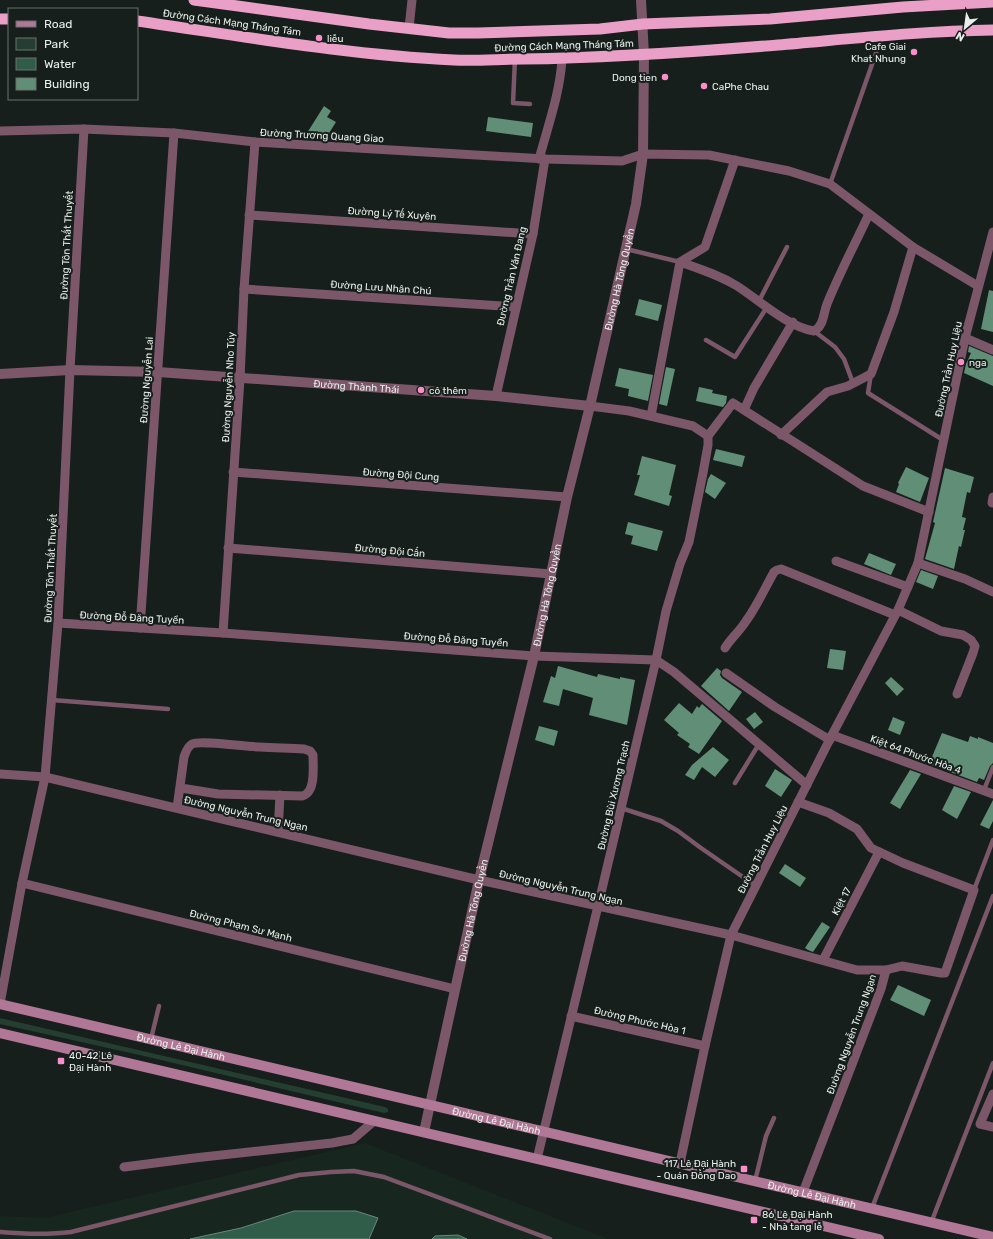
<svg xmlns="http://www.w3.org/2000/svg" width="993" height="1239" font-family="Rubik,sans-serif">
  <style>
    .built { fill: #17271f }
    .green { fill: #253e32 }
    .water { fill: #305d49; stroke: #68897a }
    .building { fill: #608e77 }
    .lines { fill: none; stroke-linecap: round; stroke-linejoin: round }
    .service { stroke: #7b5769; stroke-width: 4.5 }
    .minor { stroke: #7b5769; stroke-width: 9 }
    .tertiary { stroke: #7b5769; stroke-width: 10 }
    .secondary { stroke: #b17796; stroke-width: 10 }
    .trunk { stroke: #e99fc6; stroke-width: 11 }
    .poi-dot { fill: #f98fc9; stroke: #161f1b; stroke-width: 1.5 }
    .labels { text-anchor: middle; stroke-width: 4; stroke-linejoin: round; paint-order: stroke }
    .street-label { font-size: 10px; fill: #e9efec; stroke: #161f1b }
    .poi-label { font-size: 10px; fill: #e9efec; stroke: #161f1b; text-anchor: start }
  </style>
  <rect width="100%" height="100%" fill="#161f1b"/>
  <polygon class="built" points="365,1143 608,1239 0,1239 0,1216 45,1218"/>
  <polygon class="green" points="0,1018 385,1107 388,1109 388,1112 384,1113 144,1056 0,1024"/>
  <g class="water">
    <polygon points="294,1211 356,1211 378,1218 369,1239 190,1239 241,1228"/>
    <polygon points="458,1235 467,1239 432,1239 435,1236"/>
  </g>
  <g class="building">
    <polygon points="324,106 331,111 327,117 336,122 326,138 317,133 314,137 307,133"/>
    <polygon points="488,117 533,123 531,137 486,131"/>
    <polygon points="989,290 993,291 993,332 981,329"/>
    <polygon points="639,299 662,305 658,321 635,315"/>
    <polygon points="969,346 993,356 993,386 964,373 966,364 971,353 968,352"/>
    <polygon points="666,367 675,369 667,406 659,404"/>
    <polygon points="619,368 653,375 648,401 628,396 629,389 615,386"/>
    <polygon points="699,387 713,390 712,393 727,396 726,403 723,407 696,401"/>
    <polygon points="716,449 745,456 742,467 713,460"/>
    <polygon points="642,456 676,465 669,495 672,496 669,506 634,495 640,475 637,475"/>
    <polygon points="906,467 929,478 920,502 896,492 899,484 898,483"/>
    <polygon points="945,468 974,477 970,493 967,492 962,517 966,518 963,530 965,530 961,547 959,546 954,569 925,559 935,523 933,522"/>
    <polygon points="711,474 726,483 715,499 705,492 708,479"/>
    <polygon points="628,522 663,531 657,551 631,544 633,536 625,534"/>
    <polygon points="869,553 896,564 891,575 864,564"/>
    <polygon points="921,570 938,576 933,589 916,582"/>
    <polygon points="830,649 846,651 843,670 827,668"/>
    <polygon points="558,666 597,677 598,674 620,679 620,677 635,680 627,725 589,715 593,698 563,689 559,706 543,702 551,676 555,678"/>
    <polygon points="717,668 721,671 720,675 722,678 742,692 729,711 701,686"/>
    <polygon points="891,677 904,689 897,696 885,683"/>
    <polygon points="679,703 692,714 697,706 699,708 702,704 722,721 699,754 688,747 690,744 677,735 679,733 664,720"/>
    <polygon points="755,712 763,722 754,729 746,719"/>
    <polygon points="893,717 905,722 900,735 888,730"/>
    <polygon points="539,726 558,731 554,746 535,740"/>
    <polygon points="942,733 968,742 970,736 978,739 978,737 993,743 993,763 990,766 984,780 979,778 977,782 929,764"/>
    <polygon points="713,747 729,760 715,777 702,767 694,780 685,775 692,765"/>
    <polygon points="775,769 792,780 781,797 765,786"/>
    <polygon points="910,770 921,774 900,809 890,803"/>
    <polygon points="954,786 971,792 957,819 942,810"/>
    <polygon points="993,800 993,821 989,829 980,825"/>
    <polygon points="785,864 806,878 800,887 779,873"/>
    <polygon points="822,922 830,927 813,952 808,950 805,948"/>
    <polygon points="898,985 931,1000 924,1016 890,1000"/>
  </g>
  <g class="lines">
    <g class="service">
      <polyline points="515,59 513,103 530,104"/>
      <polyline points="830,184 882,36"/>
      <polyline points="626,249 680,262"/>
      <polyline points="759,301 787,247"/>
      <polyline points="814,331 835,347 844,359 853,383"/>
      <polyline points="706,340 735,357 767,307"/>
      <polyline points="871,374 868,393 943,440"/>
      <polyline points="52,700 168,709"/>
      <polyline points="735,783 759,744"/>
      <polyline points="984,790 993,767"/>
      <polyline points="621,808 661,821 678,831 701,848 756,886"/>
      <polyline points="974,890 993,840"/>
      <polyline points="151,1039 159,1006"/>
      <polyline points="755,1181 766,1136 774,1118"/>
      <polyline points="872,1208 993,896"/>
      <polyline points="931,1223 993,1063"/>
      <path d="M0,1232C24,1234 47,1235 71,1232L299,1175L331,1172L354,1171L384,1177L550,1239"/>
    </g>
    <g class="minor">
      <polyline points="409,28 412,0"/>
      <polyline points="0,131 84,129 174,133 255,142 545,159 622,161 643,154 709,155 789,171 830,184 913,247 978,286"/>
      <path d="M539,159C548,126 560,93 562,59"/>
      <polyline points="249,215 533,234"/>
      <path d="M680,262C700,269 719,275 737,286C759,300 788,327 814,331C824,326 823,314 827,304C839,274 855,244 869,214"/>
      <polyline points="244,289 516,307"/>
      <polyline points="965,338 993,350"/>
      <polyline points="496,396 533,234 545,159"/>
      <polyline points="590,406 629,411 693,426 708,436"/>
      <polyline points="744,410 754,388 793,322"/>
      <polyline points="651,416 680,262 705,247 735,160"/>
      <polyline points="781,435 827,392 848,386 871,374 894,312 913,247"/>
      <polyline points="708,436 733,403 863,486 929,512"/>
      <polyline points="233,472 567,497"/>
      <polyline points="992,503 993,497"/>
      <polyline points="228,548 551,574"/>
      <polyline points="836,561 908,587"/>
      <polyline points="918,563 965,579 993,592"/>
      <polyline points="898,610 941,631 963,635 971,640 975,646 973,653 957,694"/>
      <polyline points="58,623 223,633 534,656 656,660 674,672 807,785"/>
      <polyline points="140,628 174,133"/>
      <polyline points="223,633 240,379 244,289 255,142"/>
      <path d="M725,648C731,638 740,631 746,621C757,606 765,588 774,572L777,570L781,569L895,615"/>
      <polyline points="726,673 775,707 830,740"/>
      <polyline points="832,735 993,794"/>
      <polyline points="0,774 45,777 479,880 731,935 857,970 886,970 881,989 803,1192"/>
      <polyline points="798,802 829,813 857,829 871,848 903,863 974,890 945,973 941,973 902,966 886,970"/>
      <path d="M177,808L184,757C186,752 187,747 192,744C201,740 247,747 260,747C275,748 289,748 304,749L310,751L313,755C313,767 316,793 302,796L218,794L181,788"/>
      <polyline points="278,832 280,795"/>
      <polyline points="22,883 455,989"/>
      <polyline points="823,960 879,852"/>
      <polyline points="0,1004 22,883 45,777 58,623 70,370 84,129"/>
      <polyline points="571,1016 705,1046"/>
      <polyline points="993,1094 980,1124 993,1127"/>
      <polyline points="537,1159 598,906 656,660 666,611 680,564 689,542 703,473 708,445 708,436"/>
      <polyline points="680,1163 705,1046 731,935 832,735 898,610 918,563 965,338 993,232"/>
      <polyline points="124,1167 194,1158 332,1143 353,1139 374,1121"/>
    </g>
    <g class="tertiary">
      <path id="s1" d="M0,374L70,370L158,372L496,396L590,406"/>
      <path id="s2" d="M424,1132L479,880L534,656L567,497L590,406L636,204L643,154L644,55L641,0"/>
    </g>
    <g class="secondary">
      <path id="s3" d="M0,1004L993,1237"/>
      <polyline points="0,1033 879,1239"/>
    </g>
    <g class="trunk">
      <polyline points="194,0 369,24 449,33 478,33 600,29 643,24 770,19 903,7 993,2"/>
      <polyline points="0,19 9,19"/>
      <path d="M137,21C242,36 348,55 454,60C477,61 500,59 523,59C608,58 693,52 778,45C849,39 921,31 993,30"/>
    </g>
  </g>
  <g class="poi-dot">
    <circle cx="319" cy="38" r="4"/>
    <circle cx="914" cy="52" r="4"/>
    <circle cx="665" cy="77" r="4"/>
    <circle cx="704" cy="86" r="4"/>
    <circle cx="961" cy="362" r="4"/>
    <circle cx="421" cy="390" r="4"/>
    <rect x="57" y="1057" width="8" height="8" rx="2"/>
    <rect x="740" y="1165" width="8" height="8" rx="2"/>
    <rect x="750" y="1216" width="8" height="8" rx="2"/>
  </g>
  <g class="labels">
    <g class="street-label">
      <text transform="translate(232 22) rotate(8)" y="4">Đường Cách Mạng Tháng Tám</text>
      <text transform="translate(564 45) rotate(-2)" y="4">Đường Cách Mạng Tháng Tám</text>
      <text transform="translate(322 135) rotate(3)" y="4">Đường Trương Quang Giao</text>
      <text transform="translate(392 213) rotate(4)" y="4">Đường Lý Tế Xuyên</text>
      <text transform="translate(66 245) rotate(-87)" y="4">Đường Tôn Thất Thuyết</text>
      <text transform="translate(511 276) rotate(-77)" y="4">Đường Trần Văn Đang</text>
      <text dy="4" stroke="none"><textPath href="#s2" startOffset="875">Đường Hà Tông Quyền</textPath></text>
      <text transform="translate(381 287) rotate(4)" y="4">Đường Lưu Nhân Chú</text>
      <text transform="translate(948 369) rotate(-78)" y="4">Đường Trần Huy Liệu</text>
      <text transform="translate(146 380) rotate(-86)" y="4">Đường Nguyễn Lai</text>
      <text transform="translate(228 387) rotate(-87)" y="4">Đường Nguyễn Nho Túy</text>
      <text dy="4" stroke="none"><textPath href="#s1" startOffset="357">Đường Thành Thái</textPath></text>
      <text transform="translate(401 474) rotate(4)" y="4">Đường Đội Cung</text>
      <text transform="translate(390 550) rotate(5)" y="4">Đường Đội Cấn</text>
      <text transform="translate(50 568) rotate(-87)" y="4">Đường Tôn Thất Thuyết</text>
      <text dy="4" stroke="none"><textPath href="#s2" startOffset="551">Đường Hà Tông Quyền</textPath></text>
      <text transform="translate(132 617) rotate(3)" y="4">Đường Đỗ Đăng Tuyển</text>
      <text transform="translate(456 639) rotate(4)" y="4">Đường Đỗ Đăng Tuyển</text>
      <text transform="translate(916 754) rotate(20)" y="4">Kiệt 64 Phước Hòa 4</text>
      <text transform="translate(613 795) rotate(-77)" y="4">Đường Bùi Xương Trạch</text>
      <text transform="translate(246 813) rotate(13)" y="4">Đường Nguyễn Trung Ngạn</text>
      <text transform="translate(762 849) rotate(-63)" y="4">Đường Trần Huy Liệu</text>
      <text transform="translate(561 887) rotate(13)" y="4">Đường Nguyễn Trung Ngạn</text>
      <text transform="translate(841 901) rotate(-62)" y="4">Kiệt 17</text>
      <text dy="4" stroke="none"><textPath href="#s2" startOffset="227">Đường Hà Tông Quyền</textPath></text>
      <text transform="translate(241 925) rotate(14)" y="4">Đường Phạm Sư Mạnh</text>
      <text transform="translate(640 1020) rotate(13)" y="4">Đường Phước Hòa 1</text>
      <text transform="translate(851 1034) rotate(-70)" y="4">Đường Nguyễn Trung Ngạn</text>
      <text dy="4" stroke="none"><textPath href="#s3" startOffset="186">Đường Lê Đại Hành</textPath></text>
      <text dy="4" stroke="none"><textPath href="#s3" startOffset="510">Đường Lê Đại Hành</textPath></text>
      <text dy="4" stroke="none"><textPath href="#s3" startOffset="834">Đường Lê Đại Hành</textPath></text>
    </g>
    <g class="poi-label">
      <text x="327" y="42">liễu</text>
      <text x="906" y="50" text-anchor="end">Cafe Giai<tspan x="906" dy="12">Khat Nhung</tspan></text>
      <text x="657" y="81" text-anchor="end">Dong tien</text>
      <text x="712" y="90">CaPhe Chau</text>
      <text x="969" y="366">nga</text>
      <text x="429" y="394">cô thêm</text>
      <text x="69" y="1059">40-42 Lê<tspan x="69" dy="12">Đại Hành</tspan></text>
      <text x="736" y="1167" text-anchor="end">117 Lê Đại Hành<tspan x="736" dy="12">- Quán Đồng Dao</tspan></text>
      <text x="762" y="1218">86 Lê Đại Hành<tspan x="762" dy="12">- Nhà tang lễ</tspan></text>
    </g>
  </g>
  <rect x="8" y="8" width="130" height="92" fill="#161f1b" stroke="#6a726f"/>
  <rect x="16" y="21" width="20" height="6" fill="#b17796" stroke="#6a726f"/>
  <text x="44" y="28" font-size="12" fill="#e9efec">Road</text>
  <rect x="16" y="38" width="20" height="12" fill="#253e32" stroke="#6a726f"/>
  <text x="44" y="48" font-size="12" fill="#e9efec">Park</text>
  <rect x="16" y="58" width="20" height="12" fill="#305d49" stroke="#6a726f"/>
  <text x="44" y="68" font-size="12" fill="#e9efec">Water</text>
  <rect x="16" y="78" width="20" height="12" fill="#608e77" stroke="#6a726f"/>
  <text x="44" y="88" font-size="12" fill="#e9efec">Building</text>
  <g transform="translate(965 28) rotate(209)" stroke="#161f1b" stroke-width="3" paint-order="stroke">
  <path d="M0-3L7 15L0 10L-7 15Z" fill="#e9efec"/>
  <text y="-6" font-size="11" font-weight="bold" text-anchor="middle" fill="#e9efec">N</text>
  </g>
</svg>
